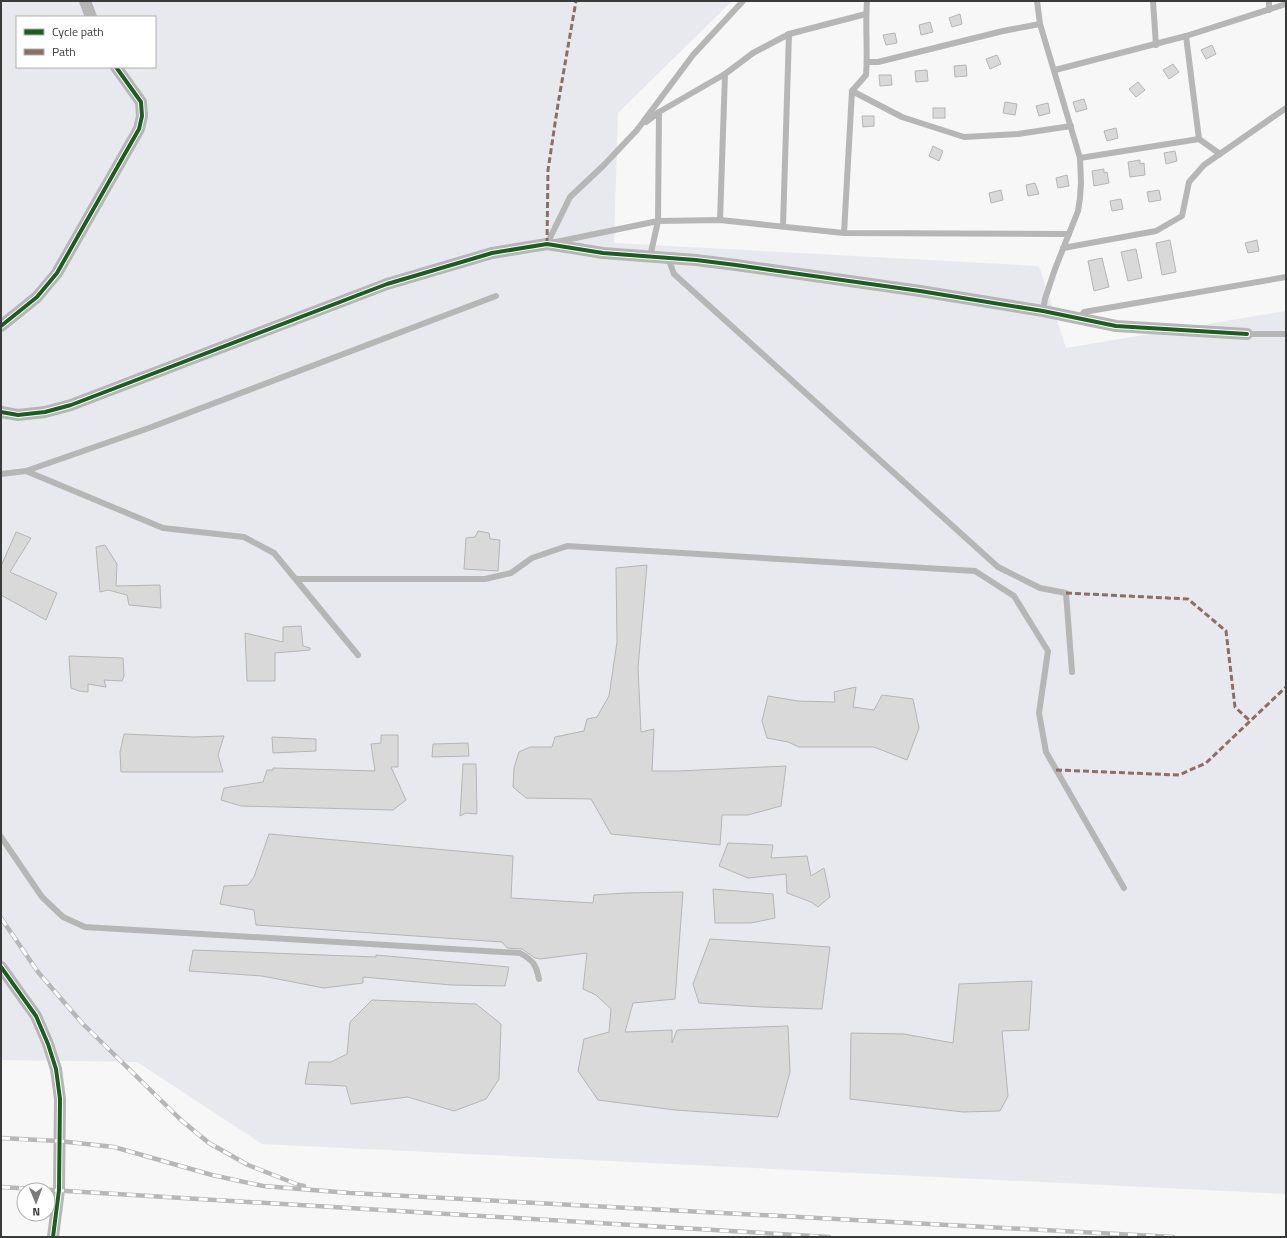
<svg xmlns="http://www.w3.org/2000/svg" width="1287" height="1238" font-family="'Titillium Web',sans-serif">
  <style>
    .built { fill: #e8e9ee; fill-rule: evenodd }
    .building { fill: #d9d9da; stroke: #b5b5b5 }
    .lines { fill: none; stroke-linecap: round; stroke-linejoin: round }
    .service { stroke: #b6b6b7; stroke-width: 6 }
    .minor { stroke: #b6b6b7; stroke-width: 12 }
    .rail-casing { stroke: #b7b7b8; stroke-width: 4.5 }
    .rail { stroke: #fff; stroke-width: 3; stroke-dasharray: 9; stroke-linecap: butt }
    .quiet { stroke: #8d6e63; stroke-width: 3; stroke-dasharray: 6 3; stroke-linecap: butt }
    .cycleway-casing { stroke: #fff; stroke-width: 6 }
    .cycleway { stroke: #1b5e20; stroke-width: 4 }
  </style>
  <rect width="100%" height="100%" fill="#f7f7f8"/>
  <path class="built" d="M1,1H732L618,113L614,243L1039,266L1066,348L1286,311V1194L262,1144L137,1062L1,1060ZM17,17H155V67H17Z"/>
  <g class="building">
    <polygon points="960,14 962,24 952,27 949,18"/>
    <polygon points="930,22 933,32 921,35 919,25"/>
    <polygon points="895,33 897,43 886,45 883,35"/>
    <polygon points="1212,45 1216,54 1206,59 1201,50"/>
    <polygon points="997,55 1001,64 990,69 986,59"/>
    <polygon points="1173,64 1179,72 1169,79 1163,70"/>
    <polygon points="966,65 967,76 955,77 954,66"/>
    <polygon points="927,70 928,81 916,82 915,71"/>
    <polygon points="879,75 891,75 892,85 880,86"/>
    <polygon points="1138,82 1145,90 1136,97 1129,89"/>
    <polygon points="1084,99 1087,109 1076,112 1073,102"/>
    <polygon points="1005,102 1017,104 1015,115 1003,113"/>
    <polygon points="1048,103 1050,113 1039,116 1036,106"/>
    <rect x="933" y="108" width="12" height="10"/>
    <polygon points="862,116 874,116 874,126 863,127"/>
    <polygon points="1116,128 1118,138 1107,141 1104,131"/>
    <polygon points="933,146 943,151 939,161 929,156"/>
    <polygon points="1175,151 1177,161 1166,164 1164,153"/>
    <polygon points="1140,160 1140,164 1144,163 1145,175 1130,177 1128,162"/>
    <polygon points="1104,169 1104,173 1107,172 1109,183 1094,186 1092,171"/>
    <polygon points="1067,175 1069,186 1058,188 1056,178"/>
    <polygon points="1035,183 1039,194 1028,196 1026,185"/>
    <polygon points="1001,190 1003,200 991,203 989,193"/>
    <polygon points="1159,190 1161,200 1149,202 1147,192"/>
    <polygon points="1121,199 1123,209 1112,211 1110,201"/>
    <polygon points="1170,240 1176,272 1162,275 1156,243"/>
    <polygon points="1257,240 1259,251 1248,253 1245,243"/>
    <polygon points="1136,249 1142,278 1128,281 1121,252"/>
    <polygon points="1102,258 1109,287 1094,291 1088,261"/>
    <polygon points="478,531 489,533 490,539 500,540 498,571 464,569 466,538 475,537"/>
    <polygon points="16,532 31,538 10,572 57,593 46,620 1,595 1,566"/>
    <polygon points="105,545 117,564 116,586 160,585 161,608 129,605 127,595 108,590 100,592 96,547"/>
    <polygon points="647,565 638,668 641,732 654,729 652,771 678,771 786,766 781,806 748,815 722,815 720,845 611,834 591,799 526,798 513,787 514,768 519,752 530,747 552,747 555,737 584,731 587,719 597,717 609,696 617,642 616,568"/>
    <polygon points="301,626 303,646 310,648 310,650 275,653 275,681 247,681 245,633 283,642 283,627"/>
    <polygon points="69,656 123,658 124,676 122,681 104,680 106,687 88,684 88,692 79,691 71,688"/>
    <polygon points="856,687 853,707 874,710 882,695 913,699 919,728 907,760 874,747 799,747 788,742 767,738 762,721 768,696 798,701 835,702 834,692"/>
    <polygon points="124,734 194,737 224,736 218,755 223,772 121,772 120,752"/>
    <polygon points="381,735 398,735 398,767 391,767 406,800 393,810 241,806 221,800 224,788 263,782 267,770 273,770 273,768 375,771 371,744 381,743"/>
    <polygon points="272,737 316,739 316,751 273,753"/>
    <polygon points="468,743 469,756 432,757 433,744"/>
    <polygon points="463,764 476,764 477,814 466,813 460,816"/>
    <polygon points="269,834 513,856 511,898 593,903 594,895 626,893 683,892 675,999 633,1003 625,1032 672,1030 672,1043 677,1030 788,1026 790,1072 778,1117 675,1110 598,1100 578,1071 584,1039 609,1032 611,1009 596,995 583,989 587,953 540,959 535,958 522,949 507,948 502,942 256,925 254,910 220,904 224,886 248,885 254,877"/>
    <polygon points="728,843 773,845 771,858 807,856 811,876 824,868 830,897 818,907 811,902 787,893 786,874 748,878 719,866"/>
    <polygon points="713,889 773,894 775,918 751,923 715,923"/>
    <polygon points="710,939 830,947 822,1009 762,1007 699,1003 693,984"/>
    <polygon points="193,950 376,957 376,955 509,967 505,986 451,985 363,977 363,983 324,988 262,976 189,971"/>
    <polygon points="1032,981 1029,1030 1002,1031 1008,1096 1000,1111 963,1112 850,1099 851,1033 904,1034 953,1043 959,984"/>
    <polygon points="372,1000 476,1004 501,1024 499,1079 486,1099 454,1111 408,1097 351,1104 346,1086 305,1084 309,1062 331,1062 347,1054 350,1022"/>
  </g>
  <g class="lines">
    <g class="service">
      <polyline points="1037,1 1040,24 1080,158 1081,182 1080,198 1078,211 1055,269 1045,299 1043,311"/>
      <polyline points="1153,1 1156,45"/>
      <polyline points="1269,10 1269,1"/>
      <polyline points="1186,36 1199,139 1220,154"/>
      <polyline points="867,62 878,62 1003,31 1040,24"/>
      <polyline points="1055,70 1186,36 1286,4"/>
      <polyline points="852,91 902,117 964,137 1018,134 1071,126"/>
      <polyline points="646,122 659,112 725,74 753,53 789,34 866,14"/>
      <polyline points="1080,158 1199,139"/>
      <polyline points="720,220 725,74"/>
      <polyline points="783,226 789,34"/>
      <path d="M844,233L852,91L866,75C868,51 865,26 867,1"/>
      <polyline points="556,242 658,221 720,220 844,233 1069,234"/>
      <polyline points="547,244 570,197 604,165 637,130 693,55 743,1"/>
      <polyline points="1063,248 1156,231 1182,216 1189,182 1204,165 1286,108"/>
      <polyline points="650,257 658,221 659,112"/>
      <polyline points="668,258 674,274 998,567 1040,588 1066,593 1072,672"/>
      <polyline points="1079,319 1084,312 1286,277"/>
      <polyline points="1247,334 1286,334"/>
      <polyline points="26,471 163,528 244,537 274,553 358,655"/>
      <polyline points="1,474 26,471 149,428 496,296"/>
      <polyline points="296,579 485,579 511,573 532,558 567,546 975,571 1014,596 1048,651 1039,713 1046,752 1124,888"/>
      <path d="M1,837L42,897L63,917L85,927L520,953C534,961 536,965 539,979"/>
    </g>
    <g class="minor">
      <polyline points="85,1 91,17"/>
      <polyline points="1,326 37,297 57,273 139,129 142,116 141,102 116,67"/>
      <polyline points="1,412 18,415 45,412 71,405 387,284 492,253 547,244 603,253 696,260 736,265 920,291 1043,311 1116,326 1247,334"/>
      <polyline points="1,967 36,1016 48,1044 56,1069 60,1099 59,1190 53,1237"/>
    </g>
    <defs>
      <g id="rail">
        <polyline points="1,918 38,972 82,1023 181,1120 209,1143 248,1165 299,1185 304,1186"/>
        <polyline points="1,1138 59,1141 114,1147 212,1175 263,1186 350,1193 1173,1237"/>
        <polyline points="1,1187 829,1237"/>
      </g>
    </defs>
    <use href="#rail" class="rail-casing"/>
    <use href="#rail" class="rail"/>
    <g class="quiet">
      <polyline points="547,244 548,170 558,104 576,1"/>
      <polyline points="1066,593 1188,599 1226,631 1235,707 1250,721"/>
      <polyline points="1056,770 1179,775 1206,763 1286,687"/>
    </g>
    <defs>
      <g id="cycleway">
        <polyline points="1,326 37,297 57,273 139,129 142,116 141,102 116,67"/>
        <polyline points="1,412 18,415 45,412 71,405 387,284 492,253 547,244 603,253 696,260 736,265 920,291 1043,311 1116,326 1247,334"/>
        <polyline points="1,967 36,1016 48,1044 56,1069 60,1099 59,1190 53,1237"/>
      </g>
    </defs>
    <use href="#cycleway" class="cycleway-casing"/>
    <use href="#cycleway" class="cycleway"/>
  </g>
  <rect width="1287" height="1238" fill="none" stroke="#393a3a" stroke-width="4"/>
  <rect x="16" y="16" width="140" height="52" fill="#ffffff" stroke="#b0b0b0"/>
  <rect x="24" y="29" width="20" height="6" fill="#1b5e20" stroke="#b0b0b0"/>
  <text x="52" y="36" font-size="12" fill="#393a3a">Cycle path</text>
  <rect x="24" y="49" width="20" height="6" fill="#8d6e63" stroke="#b0b0b0"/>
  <text x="52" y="56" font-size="12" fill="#393a3a">Path</text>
  <g transform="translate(36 1202) rotate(179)"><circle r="19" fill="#ffffff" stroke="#b0b0b0"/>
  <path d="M0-3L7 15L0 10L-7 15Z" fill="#7c7c7c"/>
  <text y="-6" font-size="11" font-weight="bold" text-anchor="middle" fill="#393a3a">N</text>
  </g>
</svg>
